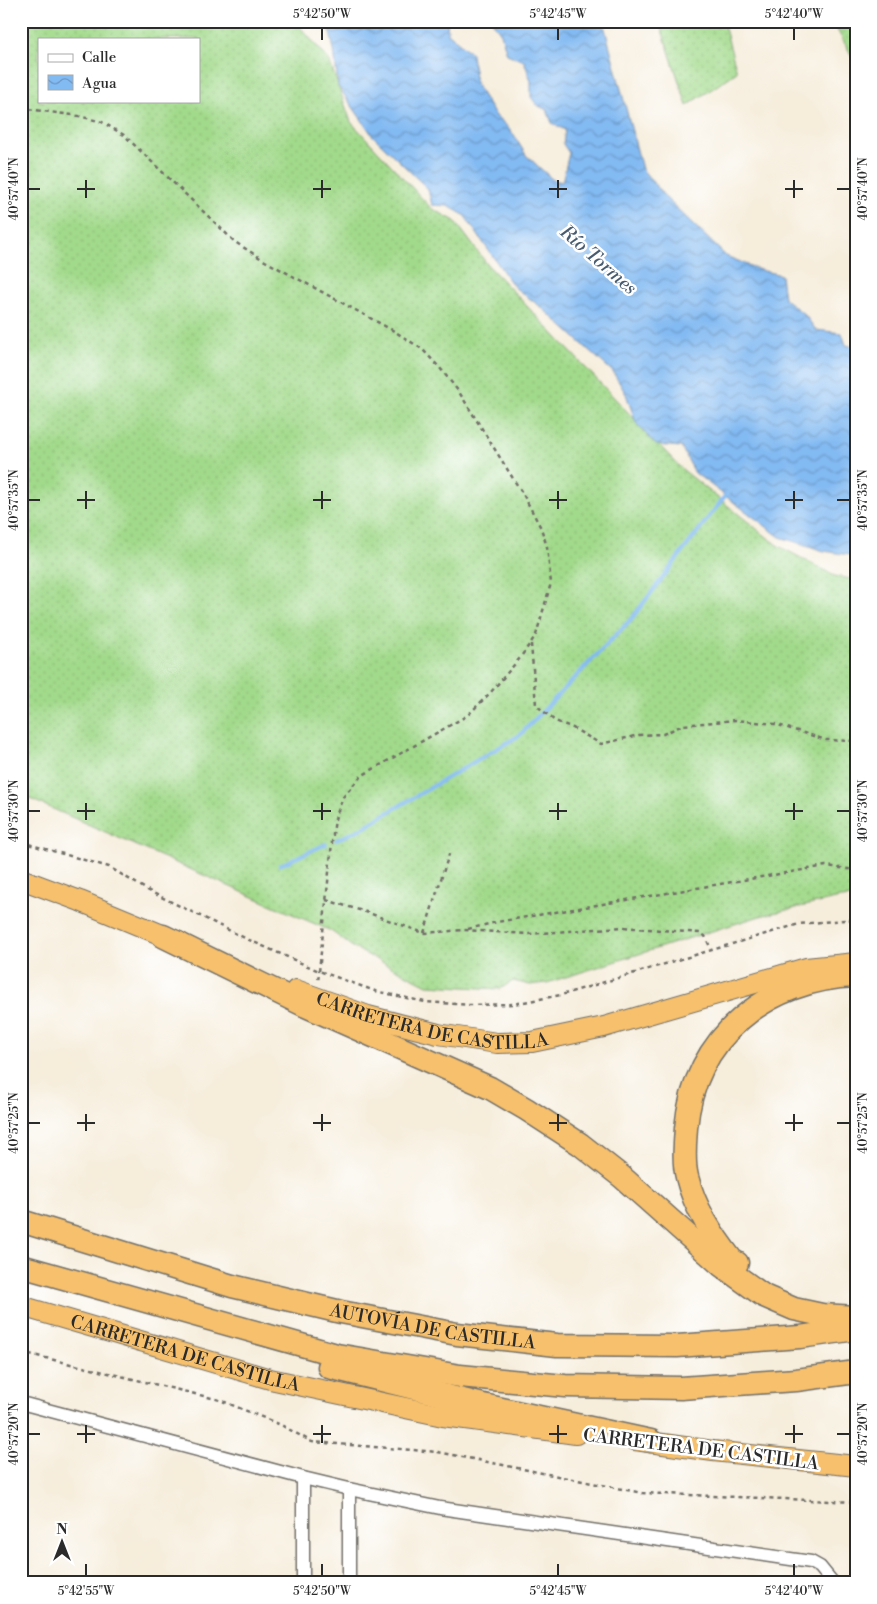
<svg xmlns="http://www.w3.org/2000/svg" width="877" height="1604" font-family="'Libre Bodoni',serif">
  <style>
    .grass { fill: url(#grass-dots); stroke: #66825b; fill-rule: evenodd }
    .water { fill: url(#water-waves); stroke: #56728e }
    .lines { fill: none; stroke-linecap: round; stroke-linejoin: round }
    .stream { stroke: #82baf2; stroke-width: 4 }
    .minor-casing { stroke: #726f69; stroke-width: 15 }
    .trunk-casing { stroke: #726f69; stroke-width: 22 }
    .motorway-casing { stroke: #726f69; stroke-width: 25 }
    .path { stroke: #726f69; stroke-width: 2.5; stroke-dasharray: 4 4; stroke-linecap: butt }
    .minor { stroke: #fff; stroke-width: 12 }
    .trunk { stroke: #f7c06c; stroke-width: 20 }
    .motorway { stroke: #f7c06c; stroke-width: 22 }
    .ticks { fill: none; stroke: #2b2b2b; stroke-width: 2 }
    .labels { text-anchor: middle; stroke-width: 5; stroke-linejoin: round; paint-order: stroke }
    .street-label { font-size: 18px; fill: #2b2b2b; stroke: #fff }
    .water-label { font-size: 19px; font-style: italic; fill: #495d71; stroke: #fff }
    .neatline { fill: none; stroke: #2b2b2b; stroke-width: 2 }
    .ticks-label { font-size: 12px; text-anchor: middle; fill: #2b2b2b }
  </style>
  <defs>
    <pattern id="grass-dots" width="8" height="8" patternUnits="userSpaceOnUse" patternTransform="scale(1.25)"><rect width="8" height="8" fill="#a2da8b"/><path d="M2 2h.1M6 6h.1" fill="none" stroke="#8cbb78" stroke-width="1.8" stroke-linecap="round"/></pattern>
    <pattern id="water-waves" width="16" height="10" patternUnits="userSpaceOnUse" patternTransform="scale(1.25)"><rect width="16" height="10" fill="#82baf2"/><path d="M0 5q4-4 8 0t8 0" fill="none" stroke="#6b97c4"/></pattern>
  </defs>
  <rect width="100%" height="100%" fill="#fff"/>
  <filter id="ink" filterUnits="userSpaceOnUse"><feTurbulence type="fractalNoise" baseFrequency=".02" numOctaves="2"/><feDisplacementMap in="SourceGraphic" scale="10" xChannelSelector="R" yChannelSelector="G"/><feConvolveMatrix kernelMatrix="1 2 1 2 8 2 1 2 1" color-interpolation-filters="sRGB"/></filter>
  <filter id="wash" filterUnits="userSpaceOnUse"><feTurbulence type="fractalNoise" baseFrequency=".0096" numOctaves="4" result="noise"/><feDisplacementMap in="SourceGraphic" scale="20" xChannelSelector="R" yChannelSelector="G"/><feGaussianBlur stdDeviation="1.12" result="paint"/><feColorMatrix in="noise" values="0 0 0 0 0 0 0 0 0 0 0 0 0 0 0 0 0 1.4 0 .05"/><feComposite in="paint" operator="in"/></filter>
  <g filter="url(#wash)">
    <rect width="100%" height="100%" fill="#f6eddb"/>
    <g class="grass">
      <path d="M21,21H295L329,60L351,122L431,208L455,221L487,264L682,469L777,545L835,576L856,580V897L840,898L760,916L547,983L530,985L513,981L500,989L427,985L354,948L331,931L21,795ZM39,39H199V101H39Z"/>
      <polygon points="659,21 723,21 737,72 687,106"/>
      <polygon points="832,21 856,21 856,63"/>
    </g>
    <polygon class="water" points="324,21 447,21 448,33 472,54 476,85 495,115 510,129 526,155 552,179 562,182 569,153 563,144 565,130 552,123 547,110 537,105 531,97 531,81 524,61 507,54 501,34 492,21 603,21 642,169 666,198 726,256 760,270 781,275 784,298 805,315 816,330 842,333 846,345 856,347 856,556 824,551 780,537 695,473 681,447 656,445 636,423 626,394 613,372 541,307 514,287 464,215 448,206 432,205 428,189 373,136 338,86 334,50 328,24"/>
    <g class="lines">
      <g class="stream">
        <polyline points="336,840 360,829 520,735 632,618 728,492"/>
        <polyline points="280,865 326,844"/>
      </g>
    </g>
  </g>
  <g filter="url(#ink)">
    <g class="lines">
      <defs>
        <g id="minor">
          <polyline points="21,1403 303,1478 349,1489 440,1508 811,1562 820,1567 833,1583"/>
          <polyline points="303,1478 303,1583"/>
          <polyline points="349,1489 349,1583"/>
        </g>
        <g id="trunk">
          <polyline points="21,879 80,901 179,942"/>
          <path id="s1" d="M296,990L368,1016L438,1034L497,1043L532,1042L604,1027L806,968L856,963"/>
          <path id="s2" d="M21,1306L270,1379L443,1416L576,1434"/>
          <polyline points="635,1440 713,1451 856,1466"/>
        </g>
        <g id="motorway">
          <polyline points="163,936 306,1006 490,1088 526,1109 580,1144 622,1177 721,1265 764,1296 794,1309 822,1315 856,1317"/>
          <path id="s3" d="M21,1221L232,1286L341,1312L457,1334L557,1345L677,1346L800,1337L856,1329"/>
          <path d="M737,1263L732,1260C712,1234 695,1209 687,1177C683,1162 685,1143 686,1128C694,1037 767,979 856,976"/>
          <polyline points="21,1266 337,1355 460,1376 565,1386 681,1388 796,1380 856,1372"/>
          <polyline points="329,1367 483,1405 651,1441"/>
        </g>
      </defs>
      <use href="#minor" class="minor-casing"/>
      <use href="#trunk" class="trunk-casing"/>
      <use href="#motorway" class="motorway-casing"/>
      <g class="path">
        <polyline points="21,108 79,116 102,122 124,135 235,242 265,261 394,331 422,349 440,368 459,392 524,496 541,528 547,547 551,583 536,635 520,658 491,692 468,715 361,776 343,797 335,819 332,842 318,982"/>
        <polyline points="531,644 536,705 555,721 571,727 601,744 639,735 663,734 683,725 736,720 775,724 826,740 856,741"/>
        <polyline points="21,842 109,867 149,891 247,939 319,971 375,991 425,1002 470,1005 514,1004 561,995 799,924 856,919"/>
        <polyline points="326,900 366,912 424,933 464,930 528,934 623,927 700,933 705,936 711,949"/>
        <polyline points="468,929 497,922 826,866 856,870"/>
        <polyline points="424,933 449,854"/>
        <polyline points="21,1352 220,1400 281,1425 312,1442 438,1452 642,1493 856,1502"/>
      </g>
      <use href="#minor" class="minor"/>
      <use href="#trunk" class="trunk"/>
      <use href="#motorway" class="motorway"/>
    </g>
  </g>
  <path class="ticks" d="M322,28V40M558,28V40M794,28V40M86,180V198M322,180V198M558,180V198M794,180V198M28,189H40M77,189H95M313,189H331M549,189H567M785,189H803M837,189H850M86,491V509M322,491V509M558,491V509M794,491V509M28,500H40M77,500H95M313,500H331M549,500H567M785,500H803M837,500H850M86,803V820M322,803V820M558,803V820M794,803V820M28,811H40M77,811H95M313,811H331M549,811H567M785,811H803M837,811H850M86,1114V1131M322,1114V1131M558,1114V1131M794,1114V1131M28,1123H40M77,1123H95M313,1123H331M549,1123H567M785,1123H803M837,1123H850M86,1425V1443M322,1425V1443M558,1425V1443M794,1425V1443M28,1434H40M77,1434H95M313,1434H331M549,1434H567M785,1434H803M837,1434H850M86,1564V1576M322,1564V1576M558,1564V1576M794,1564V1576"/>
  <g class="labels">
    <g class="street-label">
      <text dy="6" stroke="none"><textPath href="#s1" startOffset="141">CARRETERA DE CASTILLA</textPath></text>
      <text dy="6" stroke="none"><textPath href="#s3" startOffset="426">AUTOVÍA DE CASTILLA</textPath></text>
      <text dy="6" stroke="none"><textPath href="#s2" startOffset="171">CARRETERA DE CASTILLA</textPath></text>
      <text transform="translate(701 1449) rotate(7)" y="6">CARRETERA DE CASTILLA</text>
    </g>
    <g class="water-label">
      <text transform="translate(599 259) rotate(41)" y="7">Río Tormes</text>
    </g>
  </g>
  <rect width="877" height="1604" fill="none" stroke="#fff" stroke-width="55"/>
  <rect x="38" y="38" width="162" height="65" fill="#ffffff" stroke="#aaaaaa"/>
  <rect x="48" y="54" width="25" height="8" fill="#ffffff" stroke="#aaaaaa"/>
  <text x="82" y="62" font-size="15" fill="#2b2b2b">Calle</text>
  <rect x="48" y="75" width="25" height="15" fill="url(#water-waves)" stroke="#aaaaaa"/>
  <text x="82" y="88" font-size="15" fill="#2b2b2b">Agua</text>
  <g transform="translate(62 1542)" stroke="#ffffff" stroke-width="4" paint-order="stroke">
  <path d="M0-4L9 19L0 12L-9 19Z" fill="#2b2b2b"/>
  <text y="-8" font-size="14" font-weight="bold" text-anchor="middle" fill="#2b2b2b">N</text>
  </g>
  <rect x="28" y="28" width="822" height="1548" class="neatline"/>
  <g class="ticks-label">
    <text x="322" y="18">5°42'50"W</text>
    <text x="558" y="18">5°42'45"W</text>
    <text x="794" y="18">5°42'40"W</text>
    <text transform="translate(14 189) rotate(-90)" y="4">40°57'40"N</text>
    <text transform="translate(863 189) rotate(-90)" y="4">40°57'40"N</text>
    <text transform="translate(14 500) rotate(-90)" y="4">40°57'35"N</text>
    <text transform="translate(863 500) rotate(-90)" y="4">40°57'35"N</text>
    <text transform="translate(14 811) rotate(-90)" y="4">40°57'30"N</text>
    <text transform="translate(863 811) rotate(-90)" y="4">40°57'30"N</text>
    <text transform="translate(14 1123) rotate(-90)" y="4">40°57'25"N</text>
    <text transform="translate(863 1123) rotate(-90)" y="4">40°57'25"N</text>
    <text transform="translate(14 1434) rotate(-90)" y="4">40°57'20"N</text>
    <text transform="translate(863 1434) rotate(-90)" y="4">40°57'20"N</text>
    <text x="86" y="1595">5°42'55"W</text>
    <text x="322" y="1595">5°42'50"W</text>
    <text x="558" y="1595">5°42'45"W</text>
    <text x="794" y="1595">5°42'40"W</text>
  </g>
</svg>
